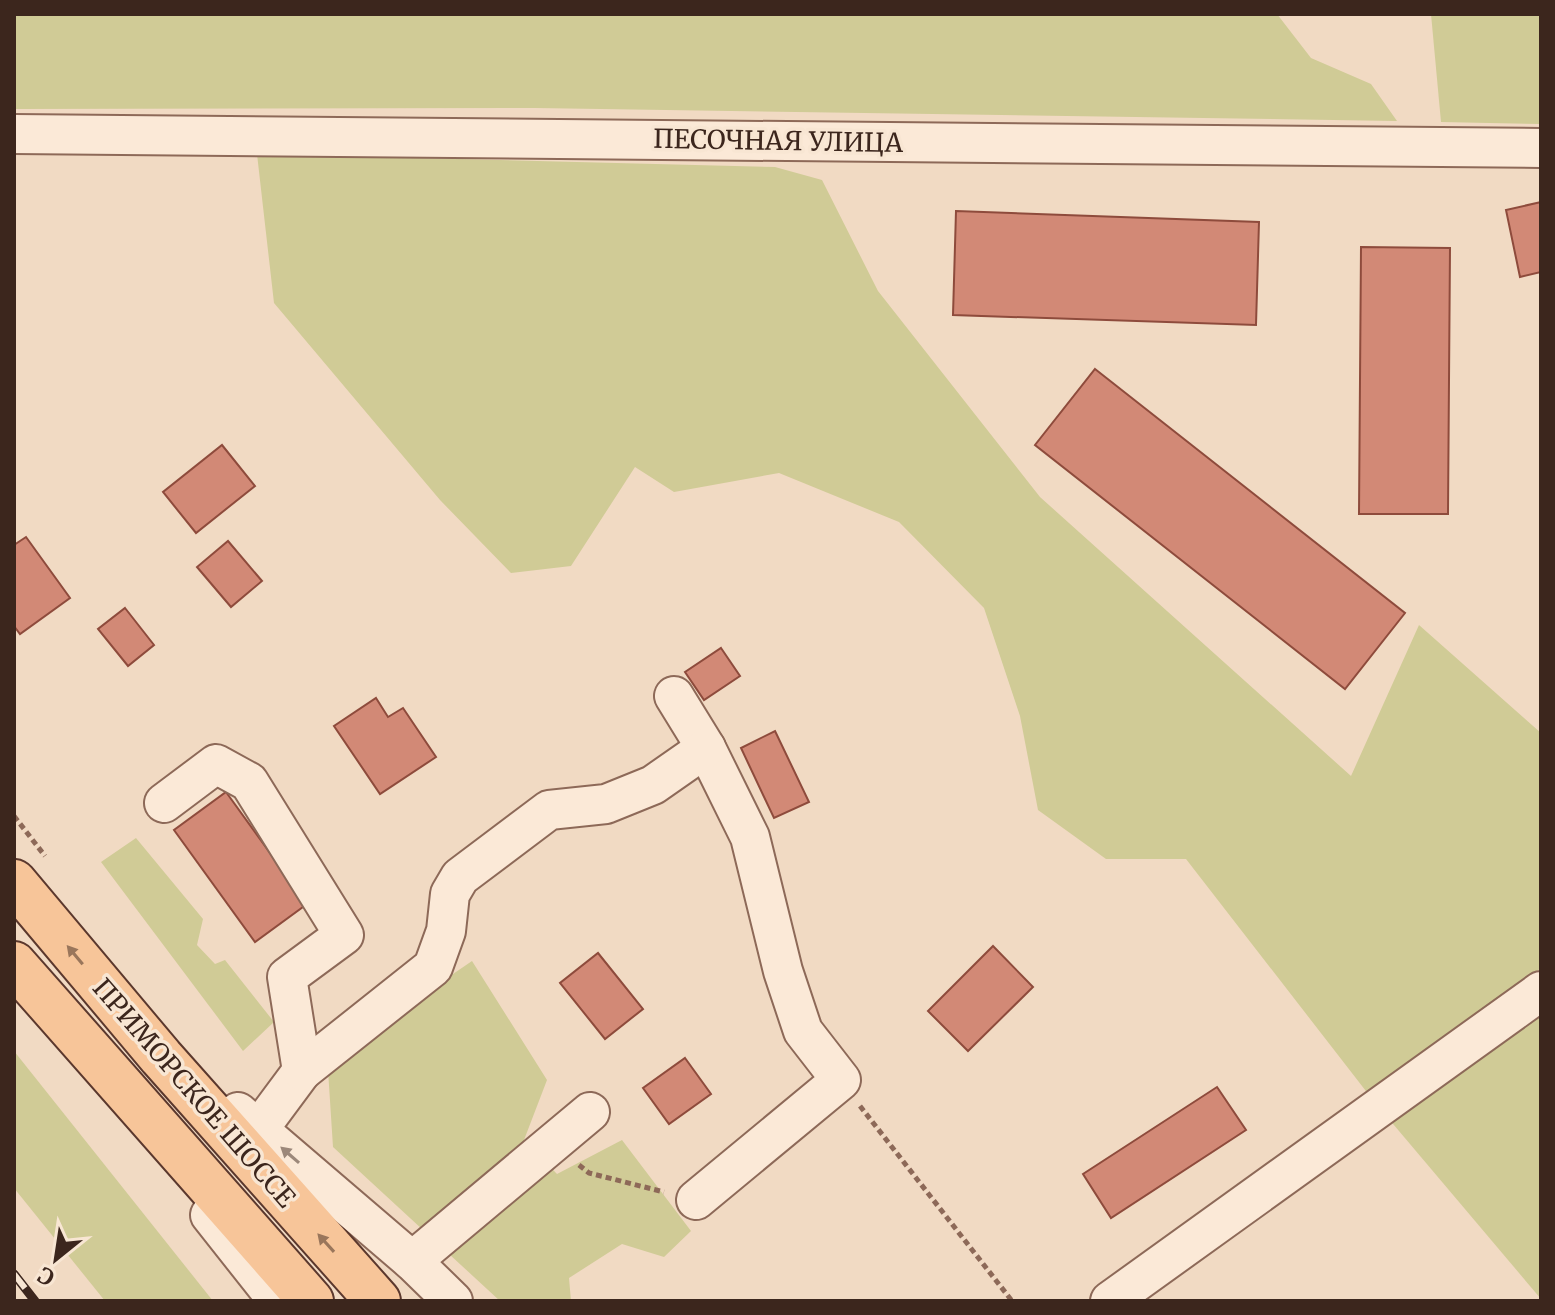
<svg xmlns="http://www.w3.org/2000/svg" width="1555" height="1315" font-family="Merriweather,serif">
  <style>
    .green { fill: #d0cb96 }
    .building { fill: #d28976; stroke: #8e4b3c; stroke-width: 2 }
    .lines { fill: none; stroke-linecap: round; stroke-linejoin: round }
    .minor-casing { stroke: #8d6958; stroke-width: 42 }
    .major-casing { stroke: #5b382d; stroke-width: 48 }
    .path { stroke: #8d6958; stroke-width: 5; stroke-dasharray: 6 4; stroke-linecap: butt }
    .minor { stroke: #fbe9d7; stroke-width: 38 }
    .major { stroke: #f7c599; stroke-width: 44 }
    .rail-casing { stroke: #3c261d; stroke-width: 9 }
    .rail { stroke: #f8e6d3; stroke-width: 6; stroke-dasharray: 18; stroke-linecap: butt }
    .oneway { fill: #9a765b }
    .oneway2 { fill: #9c887a }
    .labels { text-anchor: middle; stroke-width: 7; stroke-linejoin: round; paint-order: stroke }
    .street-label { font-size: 26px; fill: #3c261d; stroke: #f8e6d3 }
  </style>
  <rect width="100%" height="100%" fill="#f1dac3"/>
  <g class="green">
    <polygon points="14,14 1277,14 1311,58 1371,84 1397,121 535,108 14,109"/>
    <polygon points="1431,14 1541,14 1541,124 1441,122"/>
    <polygon points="257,154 775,167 822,180 878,291 1040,497 1351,776 1419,625 1541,733 1541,968 1369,1095 1186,859 1106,859 1038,810 1020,716 984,608 899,522 779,473 674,492 635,467 571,566 511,573 440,500 274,303"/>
    <polygon points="136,838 203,919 197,945 215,964 225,960 274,1022 243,1051 101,862"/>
    <polygon points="472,961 547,1080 524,1140 557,1174 622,1140 691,1231 664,1257 622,1244 569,1278 571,1301 500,1301 333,1147 328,1070 396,1013"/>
    <polygon points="1541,1011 1541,1299 1388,1118"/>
    <polygon points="14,1051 213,1301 105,1301 14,1188"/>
  </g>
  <g class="building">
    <polygon points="1541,202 1541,272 1520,277 1506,210"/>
    <polygon points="956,211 1259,222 1256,325 953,315"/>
    <polygon points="1361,247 1450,248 1448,514 1359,514"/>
    <polygon points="1095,369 1405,613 1345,689 1035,445"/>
    <polygon points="222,445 255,486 196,533 163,492"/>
    <polygon points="26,537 70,598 20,634 14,626 14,545"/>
    <polygon points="228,541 262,581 231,607 197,567"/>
    <polygon points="125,608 154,645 128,666 98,629"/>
    <polygon points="721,648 740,676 704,700 685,672"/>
    <polygon points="376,698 388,717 403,708 436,757 380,794 334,726"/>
    <polygon points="775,731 809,802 774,818 741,748"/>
    <polygon points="226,792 307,904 255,942 174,830"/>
    <polygon points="993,946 1033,987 968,1051 928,1011"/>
    <polygon points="598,953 643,1009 605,1039 560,983"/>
    <polygon points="685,1058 711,1094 669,1124 643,1088"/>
    <polygon points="1217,1087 1246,1130 1111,1218 1083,1174"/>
  </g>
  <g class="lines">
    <defs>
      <g id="minor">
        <polyline points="14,134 1541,148"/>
        <polyline points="674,696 706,748 750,837 783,971 803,1031 841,1080 696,1200"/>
        <polyline points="164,803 216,764 249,782 344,935 287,977 302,1071 259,1129"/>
        <polyline points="302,1071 433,967 446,931 450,894 460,877 549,810 606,804 653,785 706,748"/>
        <polyline points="238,1112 412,1261 453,1301"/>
        <polyline points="210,1215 278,1301"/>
        <polyline points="412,1261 590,1112"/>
        <polyline points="1110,1301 1541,991"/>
      </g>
      <g id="major">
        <polyline points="14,882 161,1057 378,1301"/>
        <polyline points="14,964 311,1301"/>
      </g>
    </defs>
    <use href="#minor" class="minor-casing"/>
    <use href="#major" class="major-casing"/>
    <g class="path">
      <polyline points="14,816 45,856"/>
      <polyline points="860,1106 1012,1301"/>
      <polyline points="579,1165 589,1173 664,1192"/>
    </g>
    <use href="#minor" class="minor"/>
    <use href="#major" class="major"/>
    <defs>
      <polyline id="rail" points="14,1274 35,1301"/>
    </defs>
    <use href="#rail" class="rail-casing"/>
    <use href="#rail" class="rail"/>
  </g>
  <defs><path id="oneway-solid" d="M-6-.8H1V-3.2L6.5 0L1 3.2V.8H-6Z" transform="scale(2)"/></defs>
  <g class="oneway">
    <use href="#oneway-solid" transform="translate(75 955) rotate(-130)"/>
    <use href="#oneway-solid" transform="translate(326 1243) rotate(-132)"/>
  </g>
  <use class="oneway2" href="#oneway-solid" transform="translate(290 1155) rotate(-139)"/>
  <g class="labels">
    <g class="street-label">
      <text transform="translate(778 141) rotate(1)" y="9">ПЕСОЧНАЯ УЛИЦА</text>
      <text transform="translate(194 1093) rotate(49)" y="9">ПРИМОРСКОЕ ШОССЕ</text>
    </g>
  </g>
  <rect width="1555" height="1315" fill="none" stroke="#3c261d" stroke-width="32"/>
  <g transform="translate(56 1259) rotate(210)" stroke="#f8e6d3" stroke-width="6" paint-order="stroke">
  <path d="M0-6L14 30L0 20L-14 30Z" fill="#3c261d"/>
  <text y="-12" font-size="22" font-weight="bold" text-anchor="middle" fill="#3c261d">С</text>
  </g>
</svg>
